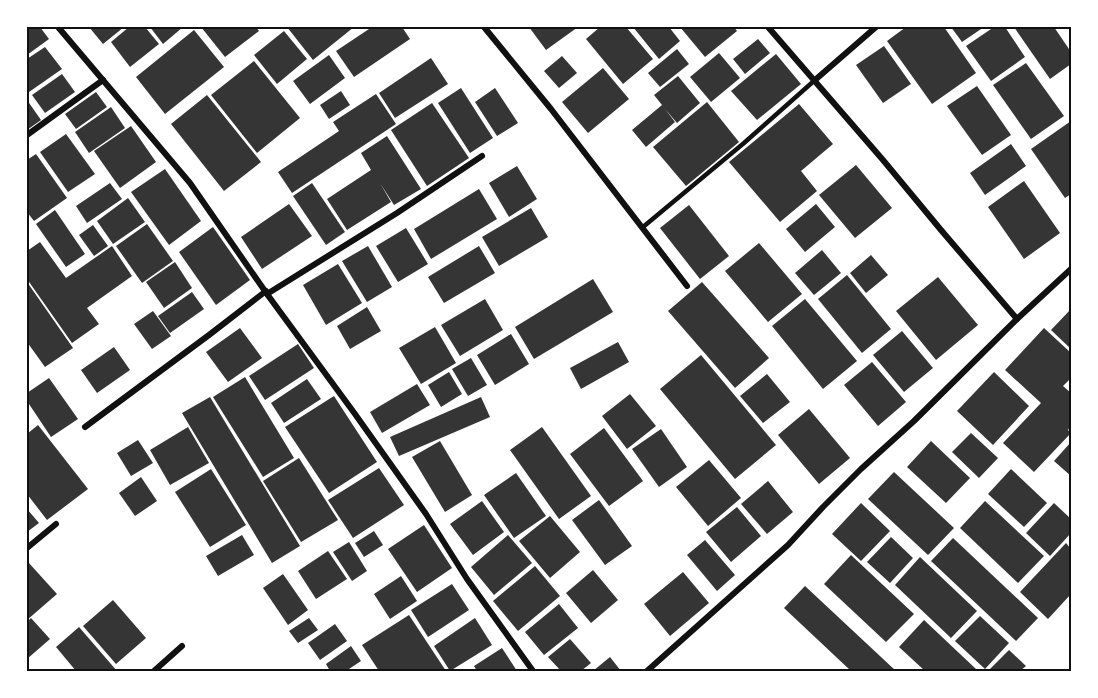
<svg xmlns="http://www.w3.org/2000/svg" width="1098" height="698" font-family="'Archivo Narrow',sans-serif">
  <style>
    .building { fill: #353535 }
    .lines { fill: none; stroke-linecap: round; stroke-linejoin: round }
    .service { stroke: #111; stroke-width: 4.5 }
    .minor { stroke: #111; stroke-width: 6 }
    .neatline { fill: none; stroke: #111; stroke-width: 2 }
  </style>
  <rect width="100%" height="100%" fill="#fff"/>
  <g class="building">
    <polygon points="27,27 40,27 49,39 27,55"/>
    <polygon points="89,27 124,27 103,44"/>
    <polygon points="129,27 145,27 159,44 130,67 111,42"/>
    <polygon points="150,27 183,27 163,44"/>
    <polygon points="201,27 256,27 259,31 225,57"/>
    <polygon points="287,27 354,27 313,60"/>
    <polygon points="372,27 402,27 410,39 354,77 336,51"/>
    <polygon points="529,27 578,27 546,50"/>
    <polygon points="600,27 626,27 653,59 623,84 586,39"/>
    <polygon points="633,27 669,27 680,41 659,59"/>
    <polygon points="680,27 734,27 737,31 705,57"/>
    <polygon points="906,27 944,27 976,73 932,104 887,41"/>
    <polygon points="951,27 984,27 962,42"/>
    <polygon points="994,27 1005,27 1025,57 991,81 966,46"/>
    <polygon points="1014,27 1054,27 1071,52 1071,64 1050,79"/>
    <polygon points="194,30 224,67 165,114 136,77"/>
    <polygon points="284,31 307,59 277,84 254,55"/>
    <polygon points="758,39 770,53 745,74 733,59"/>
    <polygon points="884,46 911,84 883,103 856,65"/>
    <polygon points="45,47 62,69 29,92 27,90 27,59"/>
    <polygon points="677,49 689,64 660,87 648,73"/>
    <polygon points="719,53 740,78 711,102 690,77"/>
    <polygon points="776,54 801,84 757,120 731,91"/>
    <polygon points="329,55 345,78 310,104 293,81"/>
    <polygon points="562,56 577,73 559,88 544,71"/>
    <polygon points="431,58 448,84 395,118 379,93"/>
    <polygon points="254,61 300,118 257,153 211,95"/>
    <polygon points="1026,63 1064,116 1031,139 993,85"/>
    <polygon points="603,68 629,99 588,133 562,102"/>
    <polygon points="62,74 75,92 45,113 32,95"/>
    <polygon points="678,76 700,103 677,123 665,109 675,122 646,147 632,130 662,105 654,95"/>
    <polygon points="977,86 1011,135 982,155 947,106"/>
    <polygon points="461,88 493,138 470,153 438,103"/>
    <polygon points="495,88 518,123 497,136 475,102"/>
    <polygon points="341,91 350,105 329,119 320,105"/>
    <polygon points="96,92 107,107 76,129 65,114"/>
    <polygon points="376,94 396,124 292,193 278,172 339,131 333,122"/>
    <polygon points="207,95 261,162 224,191 171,124"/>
    <polygon points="27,100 41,120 27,130"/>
    <polygon points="707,102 739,142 686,186 653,147"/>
    <polygon points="432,103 469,158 427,186 391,130"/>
    <polygon points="799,104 833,144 801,171 817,191 780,222 729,162"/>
    <polygon points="111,107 125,128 89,153 75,132"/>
    <polygon points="1071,121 1071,194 1065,198 1031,149"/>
    <polygon points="131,126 156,162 120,188 94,151"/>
    <polygon points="66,134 95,174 68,192 40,152"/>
    <polygon points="387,136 421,189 394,205 380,183 391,202 347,230 327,199 371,170 361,153"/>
    <polygon points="1011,144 1026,166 985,195 970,173"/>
    <polygon points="36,154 67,198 34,221 27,212 27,160"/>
    <polygon points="856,165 892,208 855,238 819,195"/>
    <polygon points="517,166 537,199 509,217 489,183"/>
    <polygon points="165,169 201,221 169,245 131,192"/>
    <polygon points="1024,181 1060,233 1024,259 988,207"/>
    <polygon points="110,183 122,199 87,223 76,206"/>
    <polygon points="312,183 345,232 326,245 293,196"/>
    <polygon points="479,189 497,219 431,259 414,229"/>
    <polygon points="128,198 145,222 113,244 97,221"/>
    <polygon points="289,204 312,236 262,269 241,237"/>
    <polygon points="816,204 835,227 805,252 786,229"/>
    <polygon points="689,205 729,256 700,279 660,228"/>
    <polygon points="531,208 548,237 499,266 482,237"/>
    <polygon points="55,210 85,254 66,267 36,224"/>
    <polygon points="147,224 173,261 142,283 116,246"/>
    <polygon points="93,225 108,246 94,256 79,235"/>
    <polygon points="213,227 250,280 216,305 179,252"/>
    <polygon points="406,228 428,264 398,282 376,246"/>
    <polygon points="40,242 66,278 112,246 132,276 87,308 99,324 72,343 27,279 27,251"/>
    <polygon points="759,243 802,294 768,322 725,271"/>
    <polygon points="368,246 392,287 367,302 342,261"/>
    <polygon points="479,246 495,273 444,303 428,277"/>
    <polygon points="822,250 841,273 814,295 795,273"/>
    <polygon points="871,255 888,275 866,293 850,273"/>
    <polygon points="175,262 192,288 164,308 146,282"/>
    <polygon points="338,264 362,303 326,325 303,285"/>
    <polygon points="847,275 891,329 862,353 818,299"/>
    <polygon points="938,277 978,325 936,360 896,311"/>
    <polygon points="593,279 613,312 534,359 515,327"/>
    <polygon points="27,282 73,348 45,367 27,342"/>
    <polygon points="702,282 769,358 735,388 668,311"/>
    <polygon points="192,292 204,309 170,333 158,316"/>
    <polygon points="485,299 503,330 460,356 441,325"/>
    <polygon points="805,299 857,361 823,389 772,326"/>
    <polygon points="367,307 381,331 350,349 337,326"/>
    <polygon points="1071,309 1071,349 1051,330"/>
    <polygon points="153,311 171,336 152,349 134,324"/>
    <polygon points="435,327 456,363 421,384 399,348"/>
    <polygon points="240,328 262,358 228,382 206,352"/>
    <polygon points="1044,328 1071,353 1071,378 1063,386 1071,393 1071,426 1068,430 1071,433 1034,472 1003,443 1041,403 1005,370"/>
    <polygon points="902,331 933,368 904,392 873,355"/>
    <polygon points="511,334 529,364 495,385 477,355"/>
    <polygon points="618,342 629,362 581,389 570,368"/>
    <polygon points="298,344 314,368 265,400 249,376"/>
    <polygon points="114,347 130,370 97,393 81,370"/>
    <polygon points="701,355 776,445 735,479 660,389"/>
    <polygon points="471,358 487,385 468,396 452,369"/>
    <polygon points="872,362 906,402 878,426 844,385"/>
    <polygon points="449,372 462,394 441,407 428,385"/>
    <polygon points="994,372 1029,406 993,445 957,411"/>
    <polygon points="767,374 790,402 763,423 740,396"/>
    <polygon points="245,377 294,458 263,477 213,397"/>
    <polygon points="49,378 78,419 51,437 27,401 27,393"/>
    <polygon points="307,379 321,399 284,423 271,403"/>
    <polygon points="417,384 430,405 382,433 370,412"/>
    <polygon points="630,394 656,426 627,449 602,416"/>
    <polygon points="334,396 377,462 329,493 285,427"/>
    <polygon points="210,397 300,546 272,563 182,413"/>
    <polygon points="481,397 490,417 399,456 390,437"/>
    <polygon points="809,409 850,458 819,484 778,435"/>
    <polygon points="38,425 88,489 47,520 27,494 27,434"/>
    <polygon points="188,427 209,463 170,485 150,450"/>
    <polygon points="542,427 591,496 559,519 510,450"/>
    <polygon points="604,428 643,481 609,506 570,454"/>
    <polygon points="661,429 687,467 659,487 632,449"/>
    <polygon points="971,433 998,458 979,478 952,452"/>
    <polygon points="138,440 153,463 131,476 117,453"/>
    <polygon points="440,441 472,495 445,512 412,457"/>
    <polygon points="931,441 970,478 946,503 907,467"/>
    <polygon points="1071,442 1071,476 1054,461"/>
    <polygon points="299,458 338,520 301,542 263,481"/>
    <polygon points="709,460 741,498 708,526 676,487"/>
    <polygon points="379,468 404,505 353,538 328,500"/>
    <polygon points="211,469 246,525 210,547 175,492"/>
    <polygon points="1011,469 1047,503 1024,527 988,494"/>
    <polygon points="894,472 954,528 928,555 868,499"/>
    <polygon points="516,473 546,516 514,538 484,495"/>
    <polygon points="141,477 157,501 135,516 119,493"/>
    <polygon points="768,481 793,512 767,534 741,504"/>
    <polygon points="599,500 632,546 605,565 572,520"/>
    <polygon points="482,501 504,532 473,555 450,524"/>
    <polygon points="985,501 1044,556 1018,583 960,528"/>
    <polygon points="861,503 890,531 861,561 832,534"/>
    <polygon points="1054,503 1071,519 1071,533 1050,556 1026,533"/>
    <polygon points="737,507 761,536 731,562 706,532"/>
    <polygon points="27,509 39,523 27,532"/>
    <polygon points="550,516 580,552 550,578 519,541"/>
    <polygon points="424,525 452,568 417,592 388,549"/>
    <polygon points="374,531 383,545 364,557 355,543"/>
    <polygon points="242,535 254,555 218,576 206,556"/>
    <polygon points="508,535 532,563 494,595 471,567"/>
    <polygon points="891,537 913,558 890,583 867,562"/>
    <polygon points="953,538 1038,618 1016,641 931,561"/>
    <polygon points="705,540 735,575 717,591 687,555"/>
    <polygon points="349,542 367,571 352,581 333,552"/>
    <polygon points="1066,543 1071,549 1071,594 1048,619 1020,592"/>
    <polygon points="328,551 347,579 316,599 298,571"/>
    <polygon points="851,555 914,614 886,642 824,584"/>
    <polygon points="920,557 977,611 951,638 895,585"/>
    <polygon points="28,562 57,594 27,620 27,563"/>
    <polygon points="535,566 560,596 518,631 493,601"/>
    <polygon points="593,570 618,600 591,623 566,593"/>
    <polygon points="683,572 709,603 670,636 644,604"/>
    <polygon points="283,574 308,610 288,625 263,588"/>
    <polygon points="401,576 417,601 390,619 374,594"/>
    <polygon points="452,584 469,610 428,637 411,610"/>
    <polygon points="805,586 896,671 851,671 784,608"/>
    <polygon points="113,600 146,638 116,664 83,626"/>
    <polygon points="559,604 578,628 544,655 525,632"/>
    <polygon points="409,615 446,671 379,671 362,645"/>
    <polygon points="980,616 1009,643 985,669 955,641"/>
    <polygon points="31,618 50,639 27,659 27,622"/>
    <polygon points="309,618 318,630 298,643 289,631"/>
    <polygon points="475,618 492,645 450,671 434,646"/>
    <polygon points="924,620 976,669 974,671 925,671 899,647"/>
    <polygon points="335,624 347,641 320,660 308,643"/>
    <polygon points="79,627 117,671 76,671 56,647"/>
    <polygon points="570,639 591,663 581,671 561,671 548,657"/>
    <polygon points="351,646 361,661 346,671 330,671 326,664"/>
    <polygon points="502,648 517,671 477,671 474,666"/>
    <polygon points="1009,650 1026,666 1020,671 991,671 989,670"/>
    <polygon points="610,657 621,671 593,671"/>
  </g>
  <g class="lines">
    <polyline class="service" points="643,227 744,143 815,80"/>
    <g class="minor">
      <polyline points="58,27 190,183 267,294 355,414 426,514 467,579 533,671"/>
      <polyline points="484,27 551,109 687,286"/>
      <polyline points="768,27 883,160 941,230 1017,319"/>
      <polyline points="815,80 876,27"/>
      <polyline points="27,135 103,80"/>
      <polyline points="267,294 397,213 482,156"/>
      <polyline points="85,427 209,335 266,291"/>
      <polyline points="27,548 56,524"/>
      <polyline points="154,671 182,646"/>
      <polyline points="647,671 788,545 823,507 861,469 914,421 1017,319 1071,269"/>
    </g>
  </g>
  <rect width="1098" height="698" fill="none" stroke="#ffffff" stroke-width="57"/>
  <rect x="28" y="28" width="1042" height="642" class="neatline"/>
</svg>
